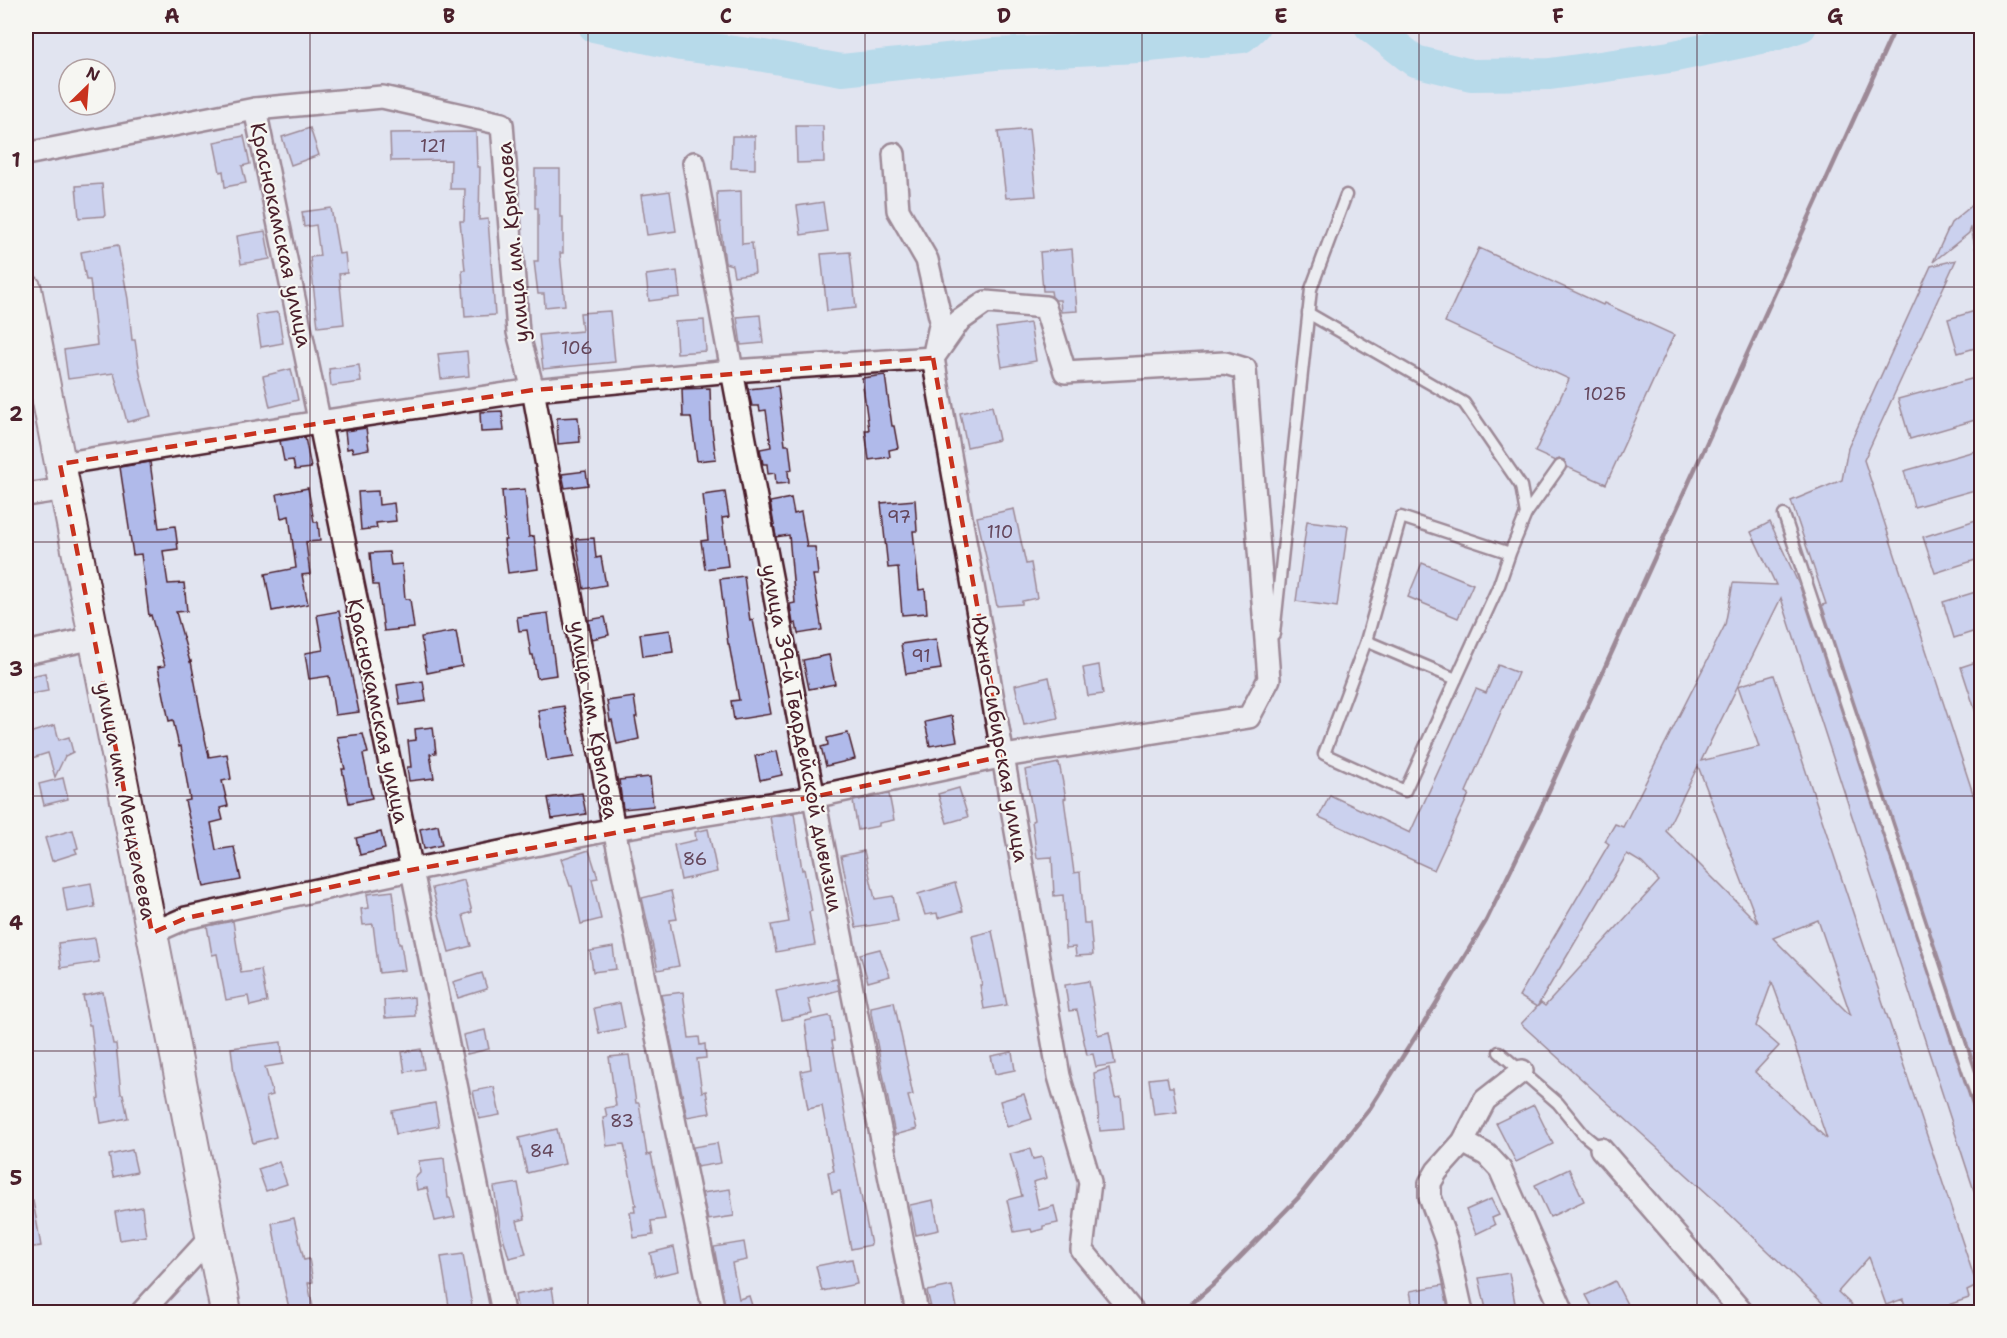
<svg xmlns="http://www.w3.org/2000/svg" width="2007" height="1338" font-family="'Shantell Sans',sans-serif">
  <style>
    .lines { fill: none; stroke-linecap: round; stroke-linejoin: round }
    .river { stroke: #83cee2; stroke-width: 32 }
    .building { fill: #b0baea; stroke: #4a1f2b; stroke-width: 1.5; fill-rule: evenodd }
    .service-casing { stroke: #4a1f2b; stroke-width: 15 }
    .minor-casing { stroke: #4a1f2b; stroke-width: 26 }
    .secondary-casing { stroke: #4a1f2b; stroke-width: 34 }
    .service { stroke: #f6f6f2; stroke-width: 10 }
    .minor { stroke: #f6f6f2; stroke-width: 21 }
    .secondary { stroke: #f6f6f2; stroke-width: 30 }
    .rail { stroke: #4a1f2b; stroke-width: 4.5 }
    .marked { fill: none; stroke: #c8321e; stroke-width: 4.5; stroke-dasharray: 12 8; stroke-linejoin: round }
    .grid { fill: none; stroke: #4a1f2b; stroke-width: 1.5; stroke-opacity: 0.55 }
    .labels { text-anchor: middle; stroke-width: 4.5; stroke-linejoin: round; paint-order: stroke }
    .number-label { font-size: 18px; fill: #64465b }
    .street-label { font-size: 21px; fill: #4a1f2b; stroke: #f6f6f2 }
    .neatline { fill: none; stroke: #4a1f2b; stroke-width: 2 }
    .grid-label { font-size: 20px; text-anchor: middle; font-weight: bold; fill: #4a1f2b }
  </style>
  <rect width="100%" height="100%" fill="#e1e4f0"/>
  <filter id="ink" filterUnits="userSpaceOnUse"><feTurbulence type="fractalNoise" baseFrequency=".0167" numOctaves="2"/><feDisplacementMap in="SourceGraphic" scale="12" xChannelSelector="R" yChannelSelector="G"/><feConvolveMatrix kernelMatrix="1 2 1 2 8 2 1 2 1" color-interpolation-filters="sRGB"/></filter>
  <g filter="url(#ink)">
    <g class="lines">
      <g class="river">
        <polyline points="594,26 681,45 758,55 842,70 995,54 1138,47 1242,37 1254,26"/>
        <polyline points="1370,26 1415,61 1471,75 1550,74 1670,57 1775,35 1801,26"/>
      </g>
    </g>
    <g class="building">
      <polygon points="796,126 823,126 824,162 797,163"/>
      <polygon points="310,128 319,155 291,165 282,137"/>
      <polygon points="1029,129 1036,196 1006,198 998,132"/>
      <polygon points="476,132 477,167 480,167 479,220 488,219 495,315 465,317 462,270 465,270 460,221 464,221 465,189 450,189 451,160 391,161 390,133"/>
      <polygon points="244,136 250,164 242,166 246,183 225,187 223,171 220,172 214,142"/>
      <polygon points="732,136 755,136 755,169 731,168"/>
      <polygon points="535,169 560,169 560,217 563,217 563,253 560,253 565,305 545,307 544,294 538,294 534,261 538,261 538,208 535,208"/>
      <polygon points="102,184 105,216 79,218 76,186"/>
      <polygon points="670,191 676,231 647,235 641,195"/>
      <polygon points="741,191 742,244 752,243 755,273 734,276 732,265 725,263 720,222 718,222 717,192"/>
      <polygon points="1982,197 1982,250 1976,251 1971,228 1969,233 1933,262 1951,223"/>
      <polygon points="823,202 827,231 801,235 797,206"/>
      <polygon points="331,208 339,254 345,253 347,273 339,274 344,324 318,327 310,257 320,256 316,225 304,227 302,212"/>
      <polygon points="265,231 270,259 241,264 237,236"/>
      <polygon points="118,245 128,299 132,340 135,340 140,374 151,416 127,422 114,373 68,379 64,350 97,345 90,280 86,280 81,252"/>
      <polygon points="1479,248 1603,305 1604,303 1674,335 1606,484 1567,467 1564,460 1560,459 1555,461 1535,452 1569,379 1445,322"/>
      <polygon points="1072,249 1077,311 1061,312 1060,300 1055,300 1052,297 1051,291 1043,291 1040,252"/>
      <polygon points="850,252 856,308 827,311 821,254"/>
      <polygon points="1956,260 1864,460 1982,821 1982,1087 1822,605 1826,604 1791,501 1842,480 1848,448 1931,266"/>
      <polygon points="677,271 680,297 649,301 646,275"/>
      <polygon points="1982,309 1982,346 1958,353 1948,319"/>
      <polygon points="610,311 615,362 543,369 539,335 582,331 580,313"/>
      <polygon points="278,312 283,343 261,347 256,315"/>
      <polygon points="760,315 763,343 741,345 737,317"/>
      <polygon points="704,320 706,351 677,353 675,322"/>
      <polygon points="1030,323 1036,361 1002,367 996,328"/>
      <polygon points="467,351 469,376 441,379 438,354"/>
      <polygon points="359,365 361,382 331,386 329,369"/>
      <polygon points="291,369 298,400 270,407 263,376"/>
      <polygon points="885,375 892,426 894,426 898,448 889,450 890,457 869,460 865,430 869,430 862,378"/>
      <polygon points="1982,376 1982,418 1910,439 1898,399"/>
      <polygon points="778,386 785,445 789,445 792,470 788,471 789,483 776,484 775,473 768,474 767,464 763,464 760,449 771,447 766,410 760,411 759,406 752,406 748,389"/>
      <polygon points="710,388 711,421 716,459 697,461 691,417 683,417 682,389"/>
      <polygon points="992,406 999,440 967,447 960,413"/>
      <polygon points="502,411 504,431 481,432 480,412"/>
      <polygon points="578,417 580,442 558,444 557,418"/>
      <polygon points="366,428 369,449 353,452 352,448 347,449 345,431"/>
      <polygon points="305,437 311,468 295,470 293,460 284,461 280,441"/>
      <polygon points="1982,449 1982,488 1914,507 1904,471"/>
      <polygon points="150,462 159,528 175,526 178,549 163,551 168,584 184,583 187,611 176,612 190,662 191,661 201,715 200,715 209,757 227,754 231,779 222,781 228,806 220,808 223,820 211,823 216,850 234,847 241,880 204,887 192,827 191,827 185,801 190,800 181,746 179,747 173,720 169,721 158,667 165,666 151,615 149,616 141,554 133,555 120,467"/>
      <polygon points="586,471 588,485 565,488 562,474"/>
      <polygon points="308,488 314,522 318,522 320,541 306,542 310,574 302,575 308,604 272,611 265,574 296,568 289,516 281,518 277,494"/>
      <polygon points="525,489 529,537 534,536 538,569 508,573 504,540 506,540 502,491"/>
      <polygon points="378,491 379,505 394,503 396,521 376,523 377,528 361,530 358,492"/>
      <polygon points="725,492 729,517 722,518 728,566 705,569 701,541 708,540 703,495"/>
      <polygon points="791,498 794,514 801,512 807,547 815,547 818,575 813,575 822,630 798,634 796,623 793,624 790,604 795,603 789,535 776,537 770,502"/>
      <polygon points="915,500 917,531 913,531 919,590 925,589 927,613 902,615 898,567 888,568 881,503"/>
      <polygon points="1014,509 1026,564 1031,563 1037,598 1022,601 1022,604 997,606 977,517"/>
      <polygon points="1982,518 1982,558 1935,573 1923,537"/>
      <polygon points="1307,521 1348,526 1337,607 1296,601"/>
      <path d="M1770,522L1800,587L1975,1114L1982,1119V1129L1974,1130L1982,1154V1205L1979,1206L1781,598L1701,761L1759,747L1738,686L1774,675L1977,1286L1967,1291L1969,1298L1927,1312H1907L1903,1299L1886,1305L1869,1257L1838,1292L1859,1312H1832L1721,1206L1521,1024L1537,1007L1519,996L1609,844L1605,841L1615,824L1623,827L1725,625L1733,583L1776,585L1751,532ZM1698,766L1758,923L1666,831ZM1627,854L1642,863L1659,881L1545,1006L1541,1003L1537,1007ZM1818,920L1851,1016L1773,938ZM1772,982L1787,1023L1827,1139L1755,1072L1779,1046L1756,1026Z"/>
      <polygon points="594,538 596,558 601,557 606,585 584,589 576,539"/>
      <polygon points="389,552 391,565 402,564 405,599 410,599 414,628 384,631 378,585 373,585 370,553"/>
      <polygon points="1422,563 1473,584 1458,618 1408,597"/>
      <polygon points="744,576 750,621 753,620 771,714 734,720 731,701 739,700 729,644 728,644 720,579"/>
      <polygon points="1982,590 1982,629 1954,638 1943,602"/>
      <polygon points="339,611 359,712 335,715 329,676 309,679 305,653 323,650 317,615"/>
      <polygon points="548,613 556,675 537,678 533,655 531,655 527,630 519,631 517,617"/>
      <polygon points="605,617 609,635 592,639 588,620"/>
      <polygon points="670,630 673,652 643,656 640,634"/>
      <polygon points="456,631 462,666 427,673 421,637"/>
      <polygon points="936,639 941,669 906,674 901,644"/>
      <polygon points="829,655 835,684 809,689 803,660"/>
      <polygon points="1982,660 1982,722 1979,722 1961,667"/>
      <polygon points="1099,665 1103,694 1088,696 1083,668"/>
      <polygon points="1498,665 1518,673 1466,792 1469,794 1434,870 1319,817 1330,795 1410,833 1476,689 1486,693"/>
      <polygon points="45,673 48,691 26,695 26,677"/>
      <polygon points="1049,677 1058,718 1024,725 1015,685"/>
      <polygon points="423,681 426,701 400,705 397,685"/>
      <polygon points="634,697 637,717 635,717 639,739 617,744 612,720 610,721 607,701"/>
      <polygon points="564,706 574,757 547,761 538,710"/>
      <polygon points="952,716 957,741 930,746 925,722"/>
      <polygon points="55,725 59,740 69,737 73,752 65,756 55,777 48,753 26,760 26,734"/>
      <polygon points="433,727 436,753 430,754 434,778 409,781 407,767 411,767 408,741 416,740 415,729"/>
      <polygon points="848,733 855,759 826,766 821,747 828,745 827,738"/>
      <polygon points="363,734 368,753 363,754 372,798 349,803 342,769 345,769 337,737"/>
      <polygon points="777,751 782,775 760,780 755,756"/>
      <polygon points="1059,763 1066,798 1064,799 1074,873 1080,872 1084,923 1090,923 1093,955 1076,956 1075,947 1066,948 1063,895 1054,896 1052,857 1037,858 1032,821 1034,820 1025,770"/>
      <polygon points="650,777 653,806 623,809 619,780"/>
      <polygon points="63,778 68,799 44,805 39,784"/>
      <polygon points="959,788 968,817 947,823 938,794"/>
      <polygon points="582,793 586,814 552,819 548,798"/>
      <polygon points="889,794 894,820 879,823 879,826 858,830 853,801"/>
      <polygon points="794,813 802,870 804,869 812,911 809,912 815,945 776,952 771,925 789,922 770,817"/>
      <polygon points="438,825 442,845 424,849 420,829"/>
      <polygon points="708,829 717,872 681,880 674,845 696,840 695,832"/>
      <polygon points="73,830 78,848 75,849 77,853 52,861 45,838"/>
      <polygon points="381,832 385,849 360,855 356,838"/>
      <polygon points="589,850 598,878 592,879 601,919 581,924 572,886 570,886 561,859"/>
      <polygon points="864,851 875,899 893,896 898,921 856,928 841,856"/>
      <polygon points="464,880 472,912 463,915 471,946 449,952 432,888"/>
      <polygon points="91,883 95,907 67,912 63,888"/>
      <polygon points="955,883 963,911 938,918 937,913 925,915 918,894"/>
      <polygon points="393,891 399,944 401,944 405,970 379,973 373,924 363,925 361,909 369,908 367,894"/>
      <polygon points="671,891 677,919 670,920 671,928 679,966 658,970 642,898"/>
      <polygon points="233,921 241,973 261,970 267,1002 250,1006 248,996 226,1000 217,954 212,955 207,926"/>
      <polygon points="992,931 1007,1005 984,1009 980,985 982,985 972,936"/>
      <polygon points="95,938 99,962 61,968 58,943"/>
      <polygon points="613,947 616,969 593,972 590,951"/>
      <polygon points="880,949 890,976 868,982 860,954"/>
      <polygon points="482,973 487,989 458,998 453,982"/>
      <polygon points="837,979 839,990 808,999 812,1014 782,1020 776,991"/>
      <polygon points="1089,981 1098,1035 1109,1032 1115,1064 1096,1067 1093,1054 1087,1055 1077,1010 1069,1011 1065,985"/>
      <polygon points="103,992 113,1044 116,1044 121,1094 123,1094 128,1118 101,1123 97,1099 99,1098 91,1025 89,1025 83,996"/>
      <polygon points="683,992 689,1038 699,1037 700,1045 705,1044 706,1058 697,1059 702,1092 706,1091 710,1113 687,1117 661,995"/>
      <polygon points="414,997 415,1016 385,1018 384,1000"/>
      <polygon points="894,1002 911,1081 910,1081 913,1095 908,1096 917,1129 895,1135 871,1013 871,1007"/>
      <polygon points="620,1003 625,1028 599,1033 594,1008"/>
      <polygon points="829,1016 831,1017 834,1041 832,1041 845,1115 871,1245 851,1249 840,1191 832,1193 828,1172 834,1171 822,1106 808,1109 801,1071 811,1069 805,1021"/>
      <polygon points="485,1030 489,1049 467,1054 463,1035"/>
      <polygon points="281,1042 283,1064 265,1067 273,1095 266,1097 276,1137 253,1143 234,1073 231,1048"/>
      <polygon points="421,1049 424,1069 405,1072 402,1052"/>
      <polygon points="1012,1052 1015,1070 995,1074 991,1056"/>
      <polygon points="629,1055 636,1103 639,1103 647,1155 651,1154 665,1219 651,1221 653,1235 634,1238 630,1212 635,1212 634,1205 636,1205 624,1144 607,1146 603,1118 607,1117 605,1108 616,1106 609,1057"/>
      <polygon points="1109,1068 1115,1098 1121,1097 1124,1129 1100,1131 1094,1073"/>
      <polygon points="1167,1077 1169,1087 1173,1087 1177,1112 1154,1115 1149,1079"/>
      <polygon points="494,1087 500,1115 479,1119 473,1091"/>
      <polygon points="1024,1094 1032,1119 1007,1127 1000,1101"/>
      <polygon points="435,1103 439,1126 396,1134 392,1111"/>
      <polygon points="1534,1105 1553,1144 1516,1162 1496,1123"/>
      <polygon points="557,1129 565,1164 527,1173 519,1138"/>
      <polygon points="717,1143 721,1163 697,1167 693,1147"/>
      <polygon points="1030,1149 1033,1159 1042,1157 1047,1178 1033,1182 1039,1210 1054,1206 1058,1223 1043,1226 1043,1229 1032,1232 1031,1229 1014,1232 1007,1200 1022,1196 1010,1154"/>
      <polygon points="132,1150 137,1172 113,1177 109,1155"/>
      <polygon points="444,1158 448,1198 450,1198 455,1217 435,1221 427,1188 417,1190 415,1178 420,1173 419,1161"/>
      <polygon points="279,1162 287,1184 266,1191 258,1169"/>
      <polygon points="1569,1169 1584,1201 1550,1217 1535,1185"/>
      <polygon points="518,1183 525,1219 517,1221 526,1254 509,1258 500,1226 494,1187"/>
      <polygon points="730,1189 734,1216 708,1220 702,1193"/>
      <polygon points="1491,1199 1499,1215 1492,1218 1495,1225 1476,1234 1466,1210"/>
      <polygon points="933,1200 939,1230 916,1235 910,1205"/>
      <polygon points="33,1201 41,1246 26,1248 26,1202"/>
      <polygon points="142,1207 146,1236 120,1240 115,1212"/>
      <polygon points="294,1218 304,1260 309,1259 313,1282 308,1283 314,1312 290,1312 284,1287 272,1223"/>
      <polygon points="744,1242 747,1260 732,1263 739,1299 749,1296 754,1312 726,1312 714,1247"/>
      <polygon points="674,1247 679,1271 655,1276 650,1253"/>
      <polygon points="463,1254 473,1312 450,1312 441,1257"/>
      <polygon points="852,1259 857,1284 822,1291 816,1266"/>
      <polygon points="1509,1273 1515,1303 1486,1309 1479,1278"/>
      <polygon points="1615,1281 1631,1312 1595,1312 1586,1295"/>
      <polygon points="1443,1285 1449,1312 1414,1312 1410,1291"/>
      <polygon points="952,1286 958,1312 932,1312 927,1291"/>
      <polygon points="552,1288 555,1306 542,1309 542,1312 518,1312 515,1295"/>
    </g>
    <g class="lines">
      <defs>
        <g id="service">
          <polyline points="1308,313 1464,403 1521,486 1526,514 1510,553 1401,517 1366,641 1324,754 1405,791 1499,585 1510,553"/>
          <polyline points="1526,514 1560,466"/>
          <polyline points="1784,515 1982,1112"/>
          <polyline points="1274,634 1311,289 1346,195"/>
          <polyline points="1366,641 1456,679"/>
          <polyline points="1499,1052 1558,1103 1584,1135 1601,1149"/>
        </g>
        <g id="minor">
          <polyline points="255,109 503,1312"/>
          <polyline points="26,154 255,109 382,97 502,124 518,332 533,390 614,829 714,1312"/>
          <polyline points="894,154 898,210 927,260 941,321 933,358 1059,1076 1090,1182 1082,1250 1133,1312"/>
          <path d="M694,163C763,547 839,930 917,1312"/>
          <polyline points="60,464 319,422 533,390 732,371 933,358 959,321 986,302 1045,307 1065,372 1225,363 1245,369 1269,679 1249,717 1004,756 813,797 614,829 411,870 186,918 152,933"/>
          <polyline points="26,495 65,489"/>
          <polyline points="26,653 94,638"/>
          <polyline points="1463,1142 1487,1155 1500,1169 1563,1312"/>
          <polyline points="1601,1149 1742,1312"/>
          <polyline points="142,1312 211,1237"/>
          <polyline points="1462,1312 1446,1240 1430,1197 1430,1183 1437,1171 1463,1142 1485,1100 1522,1071"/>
        </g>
        <polyline id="secondary" points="26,289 226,1312"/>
      </defs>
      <use href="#service" class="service-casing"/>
      <use href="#minor" class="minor-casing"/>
      <use href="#secondary" class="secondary-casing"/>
      <use href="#service" class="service"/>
      <use href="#minor" class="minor"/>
      <use href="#secondary" class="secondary"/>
      <polyline class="rail" points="1182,1312 1215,1283 1298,1198 1370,1108 1431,1012 1486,921 1541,808 1896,26"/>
    </g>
  </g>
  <path d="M0 0H2007V1338H0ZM933,358L1004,756L813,797L411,870L186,918L152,933L60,464L533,390Z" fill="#e1e4f0" fill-opacity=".55" fill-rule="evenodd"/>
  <path class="marked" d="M933,358L1004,756L813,797L411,870L186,918L152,933L60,464L533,390Z"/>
  <path class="grid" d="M310,26V1312M588,26V1312M865,26V1312M1142,26V1312M1419,26V1312M1697,26V1312M26,287H1982M26,542H1982M26,796H1982M26,1051H1982"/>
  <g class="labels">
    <g class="number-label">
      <text x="433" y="152">121</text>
      <text x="577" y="354">106</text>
      <text x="1605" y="400">102Б</text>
      <text x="899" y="523">97</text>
      <text x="1000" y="538">110</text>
      <text x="921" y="662">91</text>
      <text x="695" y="865">86</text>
      <text x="622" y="1127">83</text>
      <text x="542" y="1157">84</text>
    </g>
    <g class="street-label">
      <text transform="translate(281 235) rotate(78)" y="7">Краснокамская улица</text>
      <text transform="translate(513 242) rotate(-95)" y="7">улица им. Крылова</text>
      <text transform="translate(378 711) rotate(78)" y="7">Краснокамская улица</text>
      <text transform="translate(594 720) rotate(80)" y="7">улица им. Крылова</text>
      <text transform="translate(802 738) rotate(79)" y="7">улица 39-й Гвардейской дивизии</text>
      <text transform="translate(1000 739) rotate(80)" y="7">Южно-Сибирская улица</text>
      <text transform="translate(126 801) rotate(79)" y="7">улица им. Менделеева</text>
    </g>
  </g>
  <rect width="2007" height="1338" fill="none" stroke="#f6f6f2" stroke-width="66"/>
  <g transform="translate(87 87) rotate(25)"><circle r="28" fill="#f6f6f2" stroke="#b1a0a2" stroke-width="1.5"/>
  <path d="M0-4.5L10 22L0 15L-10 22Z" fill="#c8321e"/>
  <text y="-9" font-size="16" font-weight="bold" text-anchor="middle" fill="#4a1f2b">N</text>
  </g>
  <rect x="33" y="33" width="1941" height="1272" class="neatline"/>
  <g class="grid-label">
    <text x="172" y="23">A</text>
    <text x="449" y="23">B</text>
    <text x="726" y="23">C</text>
    <text x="1004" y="23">D</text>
    <text x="1281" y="23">E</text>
    <text x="1558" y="23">F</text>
    <text x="1835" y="23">G</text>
    <text x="16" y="167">1</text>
    <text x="16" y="421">2</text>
    <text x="16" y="676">3</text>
    <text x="16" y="930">4</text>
    <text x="16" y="1185">5</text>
  </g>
</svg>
